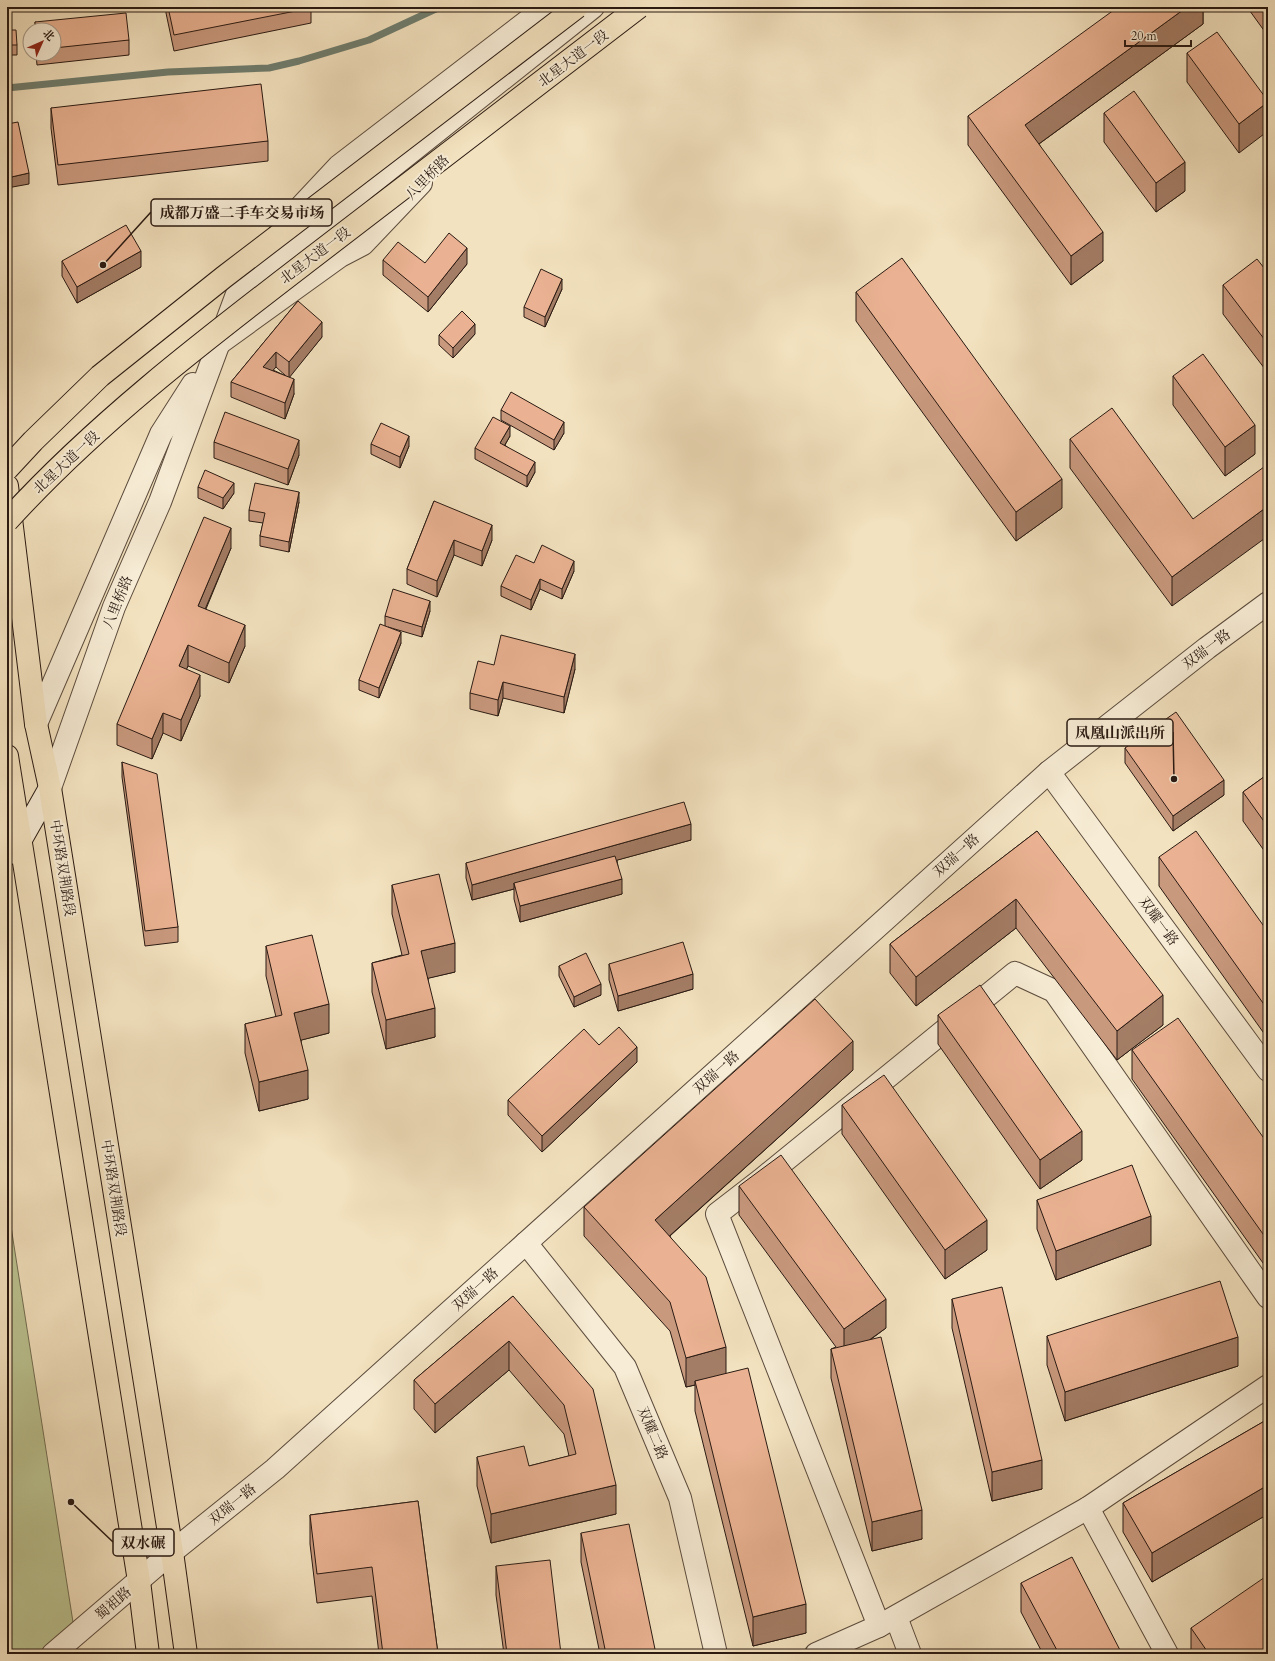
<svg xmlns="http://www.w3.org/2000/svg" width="1275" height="1661" font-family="Cardo,'Noto Serif SC',serif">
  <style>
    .green { fill: #bbc391; stroke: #726e52 }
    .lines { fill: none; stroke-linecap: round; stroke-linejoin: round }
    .stream { stroke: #6f7d6e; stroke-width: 7 }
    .minor-casing { stroke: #5c4c3d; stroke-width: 24 }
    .secondary-casing { stroke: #2a1a12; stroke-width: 24 }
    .primary-casing { stroke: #2a1a12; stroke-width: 24 }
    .minor { stroke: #f7ecd5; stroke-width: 22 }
    .secondary { stroke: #f7ecd5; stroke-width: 22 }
    .primary { stroke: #f3e2bf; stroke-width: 22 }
    .trunk-bridge-casing { stroke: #2a1a12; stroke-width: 24; stroke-linecap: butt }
    .trunk-bridge { stroke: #f3e2bf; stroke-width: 22 }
    .wall { fill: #c9997e; stroke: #2a1a12; fill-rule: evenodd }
    .shaded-wall { fill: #a47d66; stroke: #2a1a12 }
    .building { fill: #eab292; stroke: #2a1a12 }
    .labels { text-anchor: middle; stroke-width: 4; stroke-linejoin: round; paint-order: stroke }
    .street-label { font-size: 14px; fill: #2a1a12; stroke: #f7ecd5 }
    .leader { fill: none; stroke: #2a1a12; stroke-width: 1.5 }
    .callout-dot { fill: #2a1a12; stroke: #f7ecd5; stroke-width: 1.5 }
    .callout { fill: #f7ecd5; stroke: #2a1a12; stroke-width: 1.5 }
    .callout-label { font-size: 15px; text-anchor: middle; font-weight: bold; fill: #2a1a12 }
  </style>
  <rect width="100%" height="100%" fill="#f3e2bf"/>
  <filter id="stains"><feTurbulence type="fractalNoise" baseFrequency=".005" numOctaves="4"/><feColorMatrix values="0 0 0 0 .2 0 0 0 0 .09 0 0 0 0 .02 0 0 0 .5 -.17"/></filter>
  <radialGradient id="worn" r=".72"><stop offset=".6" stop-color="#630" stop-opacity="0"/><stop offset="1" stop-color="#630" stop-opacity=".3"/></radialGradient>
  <polygon class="green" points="7,1201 78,1654 7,1654"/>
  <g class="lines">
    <polyline class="stream" points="7,88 168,72 269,68 299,61 369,40 440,7"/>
    <defs>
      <g id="minor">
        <polyline points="256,284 282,258 363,190 593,7"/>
        <polyline points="218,344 340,256 363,244 421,183"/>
        <polyline points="36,724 161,434 193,384"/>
        <polyline points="1049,772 1268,1070"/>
        <polyline points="50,788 114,607 160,502 240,286 295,213 339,166 546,7"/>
        <polyline points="526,1243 625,1367 680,1498 716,1654"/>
        <polyline points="1088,1508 1167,1654"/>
        <polyline points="896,1617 910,1654"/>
        <polyline points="879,1626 717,1214 761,1180 1015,973 1054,991 1268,1297"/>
        <polyline points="53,1654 172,1552 275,1469 1049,772 1207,648 1268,603"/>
        <polyline points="816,1654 879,1626 1088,1508 1268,1386"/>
      </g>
      <polyline id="secondary" points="7,854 20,841 50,788"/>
      <g id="primary">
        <polyline points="7,486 36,724 50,788 172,1552 186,1654"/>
        <polyline points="7,756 139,1581 148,1654"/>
      </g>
    </defs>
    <use href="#minor" class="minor-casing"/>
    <use href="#secondary" class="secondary-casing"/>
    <use href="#primary" class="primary-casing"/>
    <use href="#minor" class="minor"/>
    <use href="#secondary" class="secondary"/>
    <use href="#primary" class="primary"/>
    <defs>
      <g id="trunk-bridge">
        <polyline points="7,469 33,441 100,376 224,277 577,7"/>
        <path d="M7,521C99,420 209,337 317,254C424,172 532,89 639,7"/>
      </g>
    </defs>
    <use href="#trunk-bridge" class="trunk-bridge-casing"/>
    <use href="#trunk-bridge" class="trunk-bridge"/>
  </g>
  <g class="wall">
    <polygon points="166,7 311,7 311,23 174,51 166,13"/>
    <polygon points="1203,7 1203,24 1039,144 1103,261 1071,285 968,145 968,116"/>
    <polygon points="1247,7 1268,7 1268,36"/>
    <polygon points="35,22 129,40 129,55 37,65 36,54 54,54 54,30 35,30"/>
    <polygon points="7,30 17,45 17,55 7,55"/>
    <polygon points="1187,53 1268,101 1239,153 1187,82"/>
    <polygon points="51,108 268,141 268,161 58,185 51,128"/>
    <polygon points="1104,113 1185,191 1156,212 1104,142"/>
    <polygon points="383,260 425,263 467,264 428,312 383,275"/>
    <polygon points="62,261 141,267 77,303 62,276"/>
    <polygon points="1268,273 1268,373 1223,314 1223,285"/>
    <polygon points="562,289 545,327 524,317 524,307"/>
    <polygon points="856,292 1062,508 1016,541 856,321"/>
    <path d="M298,301L322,337L289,377L294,394L285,419L231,397V382ZM276,367L286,376L273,370Z"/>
    <polygon points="475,334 453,358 439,345 439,335"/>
    <polygon points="1173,376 1255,454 1225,476 1173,405"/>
    <polygon points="501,410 564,433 554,450 501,420"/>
    <polygon points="510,436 505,445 535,472 527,487 475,459 475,448"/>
    <polygon points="1070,439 1193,519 1172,606 1070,468"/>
    <polygon points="214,442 299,455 288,485 214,458"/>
    <polygon points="371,444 409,446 400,468 371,454"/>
    <polygon points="198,487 234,493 223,509 198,498"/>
    <polygon points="434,501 492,540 482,566 454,555 437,597 407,584 407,569"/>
    <polygon points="299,502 289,552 260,546 260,536 263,523 249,521 249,510"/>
    <polygon points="231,548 206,609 245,646 229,683 188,666 186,669 200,696 181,741 163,733 152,759 117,745 117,724"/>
    <polygon points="534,563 574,571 562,599 540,589 531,610 501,596 501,586"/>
    <polygon points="1268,606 1268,637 1267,636 1267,607"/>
    <polygon points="430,611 422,637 388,627 401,643 379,698 359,690 359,680 385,626 385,616"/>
    <polygon points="494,665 575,669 564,713 503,698 498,716 470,709 470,693"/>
    <polygon points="1125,748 1224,795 1173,831 1125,763"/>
    <polygon points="122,762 178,927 178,942 145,946 122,777"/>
    <polygon points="1268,774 1268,856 1243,821 1243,792"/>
    <polygon points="1037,831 1163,1025 1117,1060 1016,928 916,1006 890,973 890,944"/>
    <polygon points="691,840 617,860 622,894 520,922 514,899 514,889 472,900 466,878 466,863"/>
    <polygon points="1159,857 1268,932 1268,1039 1159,886"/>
    <polygon points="392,885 455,972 428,978 435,1037 386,1049 372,992 372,963 402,955 392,914"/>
    <polygon points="266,946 329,1033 301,1040 308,1099 259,1111 245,1053 245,1024 276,1017 266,976"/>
    <polygon points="609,964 693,989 618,1011 609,980"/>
    <polygon points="559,966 601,995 574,1007 559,976"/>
    <polygon points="938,1015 1082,1160 1040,1189 938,1044"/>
    <polygon points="599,1045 637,1062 542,1152 508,1115 508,1100"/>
    <polygon points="1132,1050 1268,1144 1268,1270 1132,1079"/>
    <polygon points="853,1070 670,1236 726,1374 806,1633 753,1646 695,1411 695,1385 686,1387 670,1331 584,1236 584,1207"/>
    <polygon points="842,1105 987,1250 945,1279 842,1134"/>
    <polygon points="739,1186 886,1328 870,1340 922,1539 872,1551 831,1378 831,1349 836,1347 739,1215"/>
    <polygon points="1037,1200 1151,1245 1056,1280 1037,1229"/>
    <polygon points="513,1296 616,1514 491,1543 477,1486 477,1457 529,1466 569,1456 564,1434 509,1370 435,1433 414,1409 414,1380"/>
    <polygon points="952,1299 1042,1489 992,1501 952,1328"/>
    <polygon points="1047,1336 1238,1366 1065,1421 1047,1365"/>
    <polygon points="1268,1419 1268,1514 1152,1582 1123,1532 1123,1503"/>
    <polygon points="418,1501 438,1654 379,1654 372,1596 317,1603 310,1544 310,1515"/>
    <polygon points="581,1533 656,1654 600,1654 581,1562"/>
    <polygon points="496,1566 561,1654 504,1654 496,1595"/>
    <polygon points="1021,1583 1122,1654 1043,1654 1021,1612"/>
    <polygon points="1191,1628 1268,1654 1191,1654"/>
  </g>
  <g class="shaded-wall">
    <polygon points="1187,7 1203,7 1203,24 1025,154 1025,125"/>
    <polygon points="1268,102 1268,131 1239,153 1239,124"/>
    <polygon points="1185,162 1185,191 1156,212 1156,183"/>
    <polygon points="29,173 29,184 7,188 7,178"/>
    <polygon points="1103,232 1103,261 1071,285 1071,256"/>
    <polygon points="467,248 467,264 428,312 428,297"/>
    <polygon points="141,251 141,267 77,303 77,287"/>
    <polygon points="562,279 562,289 545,327 545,317"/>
    <polygon points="322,322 322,337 289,378 289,362"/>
    <polygon points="475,324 475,334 453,358 453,348"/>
    <polygon points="276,352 276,367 263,382 263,367"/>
    <polygon points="294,379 294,394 285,419 285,403"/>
    <polygon points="564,422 564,433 554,450 554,440"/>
    <polygon points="1255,425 1255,454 1225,476 1225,447"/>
    <polygon points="510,426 510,436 500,453 500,443"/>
    <polygon points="409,436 409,446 400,468 400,457"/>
    <polygon points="299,440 299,455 288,485 288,469"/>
    <polygon points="535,462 535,472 527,487 527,476"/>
    <polygon points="1062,479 1062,508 1016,541 1016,512"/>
    <polygon points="234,483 234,493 223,509 223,498"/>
    <polygon points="299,492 299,502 289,552 289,542"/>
    <polygon points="1268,506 1268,536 1172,606 1172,577"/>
    <polygon points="492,525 492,540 482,566 482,551"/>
    <polygon points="231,528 231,548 198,626 198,606"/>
    <polygon points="454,540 454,555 437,597 437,581"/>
    <polygon points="574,561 574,571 562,599 562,589"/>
    <polygon points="540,579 540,589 531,610 531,600"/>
    <polygon points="430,601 430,611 422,637 422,627"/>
    <polygon points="245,625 245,646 229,683 229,663"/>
    <polygon points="401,632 401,643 379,698 379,688"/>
    <polygon points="188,645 188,666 179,687 179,666"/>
    <polygon points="575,654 575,669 564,713 564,697"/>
    <polygon points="200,675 200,696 181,741 181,720"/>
    <polygon points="503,682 503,698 498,716 498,700"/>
    <polygon points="163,713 163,733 152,759 152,739"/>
    <polygon points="1224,780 1224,795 1173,831 1173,816"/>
    <polygon points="691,824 691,840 515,888 514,883 514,889 472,900 472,885"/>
    <polygon points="622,879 622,894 520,922 520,906"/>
    <polygon points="1016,899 1016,928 916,1006 916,977"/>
    <polygon points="455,943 455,972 421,980 421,951"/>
    <polygon points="693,974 693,989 618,1011 618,996"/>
    <polygon points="601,984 601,995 574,1007 574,997"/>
    <polygon points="1163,995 1163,1025 1117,1060 1117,1031"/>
    <polygon points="329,1004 329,1033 294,1042 294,1013"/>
    <polygon points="435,1008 435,1037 386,1049 386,1020"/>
    <polygon points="853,1041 853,1070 655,1249 655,1220"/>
    <polygon points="637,1047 637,1062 542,1152 542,1136"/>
    <polygon points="308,1070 308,1099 259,1111 259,1082"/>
    <polygon points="1082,1131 1082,1160 1040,1189 1040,1160"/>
    <polygon points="1151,1216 1151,1245 1056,1280 1056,1251"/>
    <polygon points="987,1220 987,1250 945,1279 945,1250"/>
    <polygon points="886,1299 886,1328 844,1358 844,1329"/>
    <polygon points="1238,1337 1238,1366 1065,1421 1065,1392"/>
    <polygon points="509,1341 509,1370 435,1433 435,1404"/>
    <polygon points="726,1347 726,1376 695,1381 695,1385 686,1387 686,1358"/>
    <polygon points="1042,1460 1042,1489 992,1501 992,1472"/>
    <polygon points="616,1485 616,1514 491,1543 491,1514"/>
    <polygon points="1268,1485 1268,1514 1152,1582 1152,1553"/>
    <polygon points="922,1510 922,1539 872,1551 872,1522"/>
    <polygon points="806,1604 806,1633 753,1646 753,1617"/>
    <polygon points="1268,1647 1268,1654 1258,1654"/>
  </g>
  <g class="building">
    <polygon points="168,7 311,7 311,8 174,35"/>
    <polygon points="1118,7 1187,7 1025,125 1103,232 1071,256 968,116"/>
    <polygon points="126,13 129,40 54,48 54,30 36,30 35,22"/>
    <polygon points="7,30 16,30 17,45 7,45"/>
    <polygon points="1217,32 1268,101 1268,102 1239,124 1187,53"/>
    <polygon points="261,84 268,141 58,165 51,108"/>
    <polygon points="1134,91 1185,162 1156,183 1104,113"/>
    <polygon points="18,122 29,173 7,178 7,124"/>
    <polygon points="126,225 141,251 77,287 62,261"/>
    <polygon points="449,233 467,248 428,297 383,260 398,242 425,263"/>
    <polygon points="902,258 1062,479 1016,512 856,292"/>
    <polygon points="1257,259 1268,273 1268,344 1223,285"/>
    <polygon points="541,269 562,279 545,317 524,307"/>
    <polygon points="298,301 322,322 289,362 276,352 263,367 294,379 285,403 231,382"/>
    <polygon points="462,311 475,324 453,348 439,335"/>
    <polygon points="1203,354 1255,425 1225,447 1173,376"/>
    <polygon points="511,392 564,422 554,440 501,410"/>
    <polygon points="1112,408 1193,519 1268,464 1268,506 1172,577 1070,439"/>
    <polygon points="225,412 299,440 288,469 214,442"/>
    <polygon points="493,417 510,426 500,443 535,462 527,476 475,448"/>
    <polygon points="381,423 409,436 400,457 371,444"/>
    <polygon points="205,470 234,483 223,498 198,487"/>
    <polygon points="255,483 299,492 289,542 260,536 265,513 249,510"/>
    <polygon points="434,501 492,525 482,551 454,540 437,581 407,569"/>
    <polygon points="204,517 231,528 198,606 245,625 229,663 188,645 179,666 200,675 181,720 163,713 152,739 117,724"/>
    <polygon points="542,545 574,561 562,589 540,579 531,600 501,586 516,555 534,563"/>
    <polygon points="393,589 430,601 422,627 385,616"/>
    <polygon points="380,624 401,632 379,688 359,680"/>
    <polygon points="501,635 575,654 564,697 503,682 498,700 470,693 478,661 494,665"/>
    <polygon points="1176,712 1224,780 1173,816 1125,748"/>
    <polygon points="122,762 157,774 178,927 145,931"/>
    <polygon points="1268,774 1268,827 1243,792"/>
    <polygon points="684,802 691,824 472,885 466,863"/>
    <polygon points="1037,831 1163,995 1117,1031 1016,899 916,977 890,944"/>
    <polygon points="1196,831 1268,932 1268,1010 1159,857"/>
    <polygon points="615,856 622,879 520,906 514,883"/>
    <polygon points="439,874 455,943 421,951 435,1008 386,1020 372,963 409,954 392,885"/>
    <polygon points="312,935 329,1004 294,1013 308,1070 259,1082 245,1024 282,1015 266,946"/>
    <polygon points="683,942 693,974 618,996 609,964"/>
    <polygon points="586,953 601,984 574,997 559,966"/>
    <polygon points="980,985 1082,1131 1040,1160 938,1015"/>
    <polygon points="815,999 853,1041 655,1220 706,1277 726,1347 686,1358 670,1302 584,1207"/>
    <polygon points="1178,1018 1268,1144 1268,1241 1132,1050"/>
    <polygon points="619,1027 637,1047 542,1136 508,1100 584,1029 599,1045"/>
    <polygon points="884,1075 987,1220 945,1250 842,1105"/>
    <polygon points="781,1155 886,1299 844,1329 739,1186"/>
    <polygon points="1132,1165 1151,1216 1056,1251 1037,1200"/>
    <polygon points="1220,1281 1238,1337 1065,1392 1047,1336"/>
    <polygon points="1002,1287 1042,1460 992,1472 952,1299"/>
    <polygon points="513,1296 593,1389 616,1485 491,1514 477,1457 524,1446 529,1466 576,1454 564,1405 509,1341 435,1404 414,1380"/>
    <polygon points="881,1337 922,1510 872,1522 831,1349"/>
    <polygon points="748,1368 806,1604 753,1617 695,1381"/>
    <polygon points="1268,1419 1268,1485 1152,1553 1123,1503"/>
    <polygon points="418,1501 438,1654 383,1654 372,1567 317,1574 310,1515"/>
    <polygon points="629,1524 656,1654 606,1654 581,1533"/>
    <polygon points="1072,1557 1122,1654 1059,1654 1021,1583"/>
    <polygon points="550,1560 561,1654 507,1654 496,1566"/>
    <polygon points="1268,1575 1268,1647 1258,1654 1209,1654 1191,1628"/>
  </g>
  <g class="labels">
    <g class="street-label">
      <text transform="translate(573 58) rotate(-37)" y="5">北星大道一段</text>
      <text transform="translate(427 177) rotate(-46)" y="5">八里桥路</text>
      <text transform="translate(315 255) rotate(-37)" y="5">北星大道一段</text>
      <text transform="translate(66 462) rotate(-43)" y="5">北星大道一段</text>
      <text transform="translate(117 602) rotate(-68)" y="5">八里桥路</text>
      <text transform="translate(1206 649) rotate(-37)" y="5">双瑞一路</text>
      <text transform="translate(956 855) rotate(-42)" y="5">双瑞一路</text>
      <text transform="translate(63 868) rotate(81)" y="5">中环路双荆路段</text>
      <text transform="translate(1159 921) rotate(54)" y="5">双耀一路</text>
      <text transform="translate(716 1072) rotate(-42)" y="5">双瑞一路</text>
      <text transform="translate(114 1188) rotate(81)" y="5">中环路双荆路段</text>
      <text transform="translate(475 1289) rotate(-42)" y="5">双瑞一路</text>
      <text transform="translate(653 1433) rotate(67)" y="5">双耀二路</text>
      <text transform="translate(232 1504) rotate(-39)" y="5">双瑞一路</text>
      <text transform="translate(113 1603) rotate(-41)" y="5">蜀祖路</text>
    </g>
  </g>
  <path class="leader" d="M103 265L151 212M1174 779L1173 732M71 1502L113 1542"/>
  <g class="callout-dot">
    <circle cx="103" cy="265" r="4"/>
    <circle cx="1174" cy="779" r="4"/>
    <circle cx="71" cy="1502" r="4"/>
  </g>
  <g class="callout">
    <rect x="151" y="199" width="181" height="27" rx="4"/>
    <rect x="1067" y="719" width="106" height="27" rx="4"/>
    <rect x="113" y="1529" width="61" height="27" rx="4"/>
  </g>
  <g class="callout-label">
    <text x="242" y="218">成都万盛二手车交易市场</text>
    <text x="1120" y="738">凤凰山派出所</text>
    <text x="143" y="1548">双水碾</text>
  </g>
  <rect width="1275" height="1661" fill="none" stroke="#f3e2bf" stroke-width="24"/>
  <rect x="8" y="8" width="1259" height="1645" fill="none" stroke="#2a1a12" stroke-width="2"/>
  <rect x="12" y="12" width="1251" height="1637" fill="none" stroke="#2a1a12"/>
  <g transform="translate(42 42) rotate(45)"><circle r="19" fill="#f7ecd5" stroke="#a59887"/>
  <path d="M0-3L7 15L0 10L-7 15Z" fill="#8f2418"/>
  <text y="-6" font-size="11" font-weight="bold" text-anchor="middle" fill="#2a1a12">北</text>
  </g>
  <path d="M1125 40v6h66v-6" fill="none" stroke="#2a1a12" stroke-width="2"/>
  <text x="1131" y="40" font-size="12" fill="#2a1a12" stroke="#f7ecd5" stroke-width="3" paint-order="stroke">20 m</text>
  <rect width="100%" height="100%" filter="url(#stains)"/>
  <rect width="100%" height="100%" fill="url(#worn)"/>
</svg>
